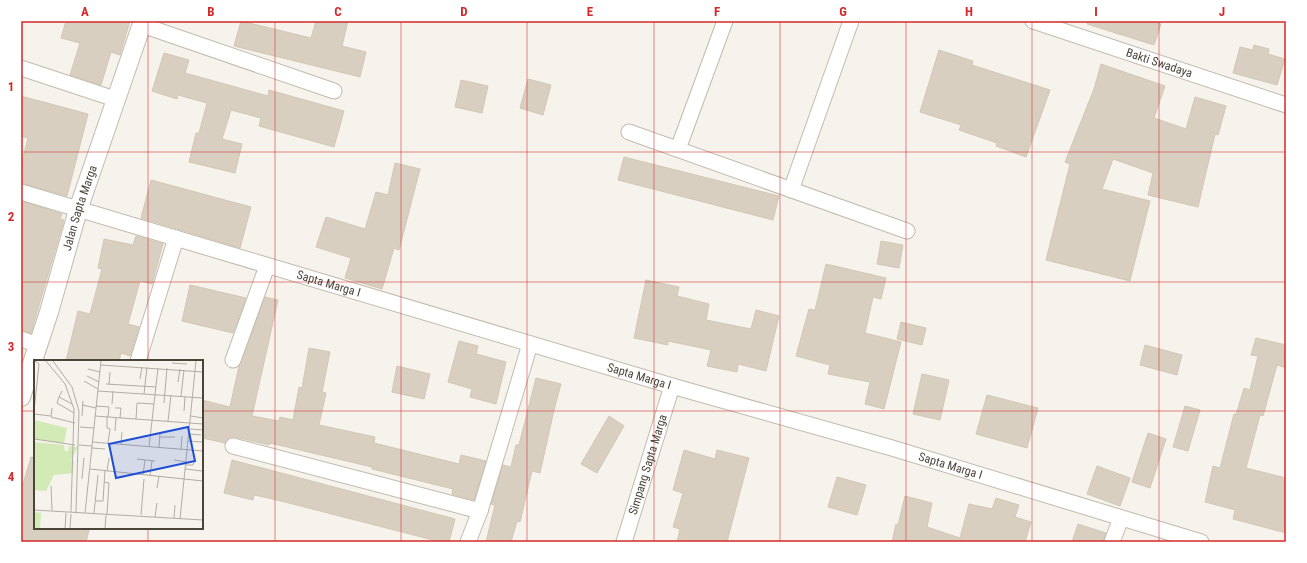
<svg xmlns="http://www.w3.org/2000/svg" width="1307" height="563" font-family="'Roboto Condensed',sans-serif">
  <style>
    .building { fill: #d8cfc1; stroke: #d3c7b4 }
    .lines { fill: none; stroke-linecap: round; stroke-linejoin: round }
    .minor-casing { stroke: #c2bbae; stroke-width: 17 }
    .tertiary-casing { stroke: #c2bbae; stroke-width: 20 }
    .minor { stroke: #fff; stroke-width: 15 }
    .tertiary { stroke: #fff; stroke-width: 18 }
    .grid { fill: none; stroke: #d62828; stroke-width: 1; stroke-opacity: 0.55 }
    .labels { text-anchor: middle; stroke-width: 3; stroke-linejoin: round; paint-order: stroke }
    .street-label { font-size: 12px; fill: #4b4439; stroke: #fff }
    .inset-road { fill: none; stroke: #b2ada4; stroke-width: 1 }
    .view { fill: #1d4ed8; fill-opacity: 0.15; stroke: #1d4ed8; stroke-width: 2 }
    .inset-edge { fill: none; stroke: #4b4439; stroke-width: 2 }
    .neatline { fill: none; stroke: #d62828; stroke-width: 1.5 }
    .grid-label { font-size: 13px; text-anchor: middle; font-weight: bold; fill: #d62828 }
  </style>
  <rect width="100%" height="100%" fill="#f6f3ec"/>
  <g class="building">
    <polygon points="66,21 130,21 120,55 111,52 101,85 70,75 80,43 61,38"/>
    <polygon points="241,21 311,38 316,21 348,21 342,46 366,52 360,77 234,46"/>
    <polygon points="1088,21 1151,21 1161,24 1154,45 1087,24"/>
    <polygon points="1254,45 1269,49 1268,54 1285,59 1277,85 1233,73 1240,47 1253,50"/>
    <polygon points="939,50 973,61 972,65 1050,90 1026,157 996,146 997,143 959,130 961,125 920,112"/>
    <polygon points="164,53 189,60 185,73 268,96 269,90 344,111 334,147 259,126 261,118 231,110 222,139 242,144 235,173 189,162 196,133 199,133 207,103 178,95 177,99 152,91"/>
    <polygon points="1101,64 1165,86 1154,118 1186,129 1195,97 1226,106 1218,135 1215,134 1198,207 1148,195 1153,173 1113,159 1102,189 1150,201 1130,281 1046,260 1070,164 1065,162 1094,89"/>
    <polygon points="528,79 551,85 543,115 520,108"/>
    <polygon points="461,80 488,86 482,113 455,107"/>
    <polygon points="21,96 88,114 67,196 21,183 21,166 28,138 21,136"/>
    <polygon points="624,157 779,196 773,220 618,180"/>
    <polygon points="395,163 420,169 399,250 394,248 382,289 345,278 351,258 316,247 326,217 365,229 376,192 388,195"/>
    <polygon points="151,180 251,207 240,248 141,218"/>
    <polygon points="21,201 62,214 60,219 64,220 31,333 21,330"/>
    <polygon points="136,236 163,244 152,284 140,281 128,324 139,327 130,356 121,353 119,361 66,361 78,311 90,314 102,269 98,268 104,239 133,245"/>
    <polygon points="881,241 903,245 899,268 877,264"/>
    <polygon points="826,264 886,278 881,299 873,297 865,333 901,342 884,409 865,404 870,382 828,374 830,365 796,356 809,309 815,310"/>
    <polygon points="646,280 679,287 677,296 709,304 706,320 751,329 756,310 779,316 766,371 738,364 737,372 707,366 711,350 668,341 668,345 634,338"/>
    <polygon points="190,285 246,298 233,333 182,321"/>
    <polygon points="265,297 278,300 252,416 279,421 280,417 293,420 299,387 302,388 309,348 330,352 322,392 326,393 319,425 375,437 374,443 459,464 461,455 486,461 474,500 452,494 453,489 372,469 372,467 270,443 269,445 235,437 230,437 225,443 202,438 202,400 230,407 239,366"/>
    <polygon points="901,322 926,328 922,345 897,339"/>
    <polygon points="1256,338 1286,345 1286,368 1277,365 1263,416 1260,415 1246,468 1286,478 1286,533 1233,519 1235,510 1205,502 1213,466 1220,468 1234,414 1236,415 1244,388 1250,390 1258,356 1251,355"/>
    <polygon points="459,341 478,346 476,354 506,362 496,404 470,397 472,389 448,382"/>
    <polygon points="1145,345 1182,355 1177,375 1140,365"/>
    <polygon points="397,366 430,374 424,399 392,392"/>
    <polygon points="922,374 949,380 940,420 913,414"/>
    <polygon points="536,378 561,384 554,410 540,473 532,471 520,522 517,521 511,542 486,542 495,505 491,504 503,465 511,467 516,445 519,445"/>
    <polygon points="987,395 1038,408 1027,448 976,434"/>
    <polygon points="1185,406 1200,410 1188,451 1173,447"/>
    <polygon points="609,416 624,426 597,473 581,464"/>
    <polygon points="1148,433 1166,439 1150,488 1132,482"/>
    <polygon points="684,450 715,459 717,450 749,458 727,542 677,542 680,529 673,527 683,493 673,490"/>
    <polygon points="31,457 35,458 35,528 81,528 89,530 86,542 21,542 21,491"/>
    <polygon points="232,460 455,519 449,542 441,542 277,500 254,495 253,500 224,493"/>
    <polygon points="1097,466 1130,478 1120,506 1087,494"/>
    <polygon points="837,477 866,485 857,515 828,507"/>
    <polygon points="905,496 932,503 927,527 960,538 969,504 992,509 996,498 1019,505 1015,517 1031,522 1025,542 892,542 896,524 898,525"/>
    <polygon points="1078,524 1106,533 1103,542 1072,542"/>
  </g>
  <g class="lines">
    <defs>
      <g id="minor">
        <path id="s1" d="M1033,21L1286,105"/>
        <polyline points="142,25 334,91"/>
        <polyline points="21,68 115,99"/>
        <polyline points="629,132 907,231"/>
        <polyline points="678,149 725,21"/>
        <polyline points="791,190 851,21"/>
        <path id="s2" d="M21,192L672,386L892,448L1201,542"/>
        <polyline points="21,339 38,345"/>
        <polyline points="233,360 267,266"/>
        <polyline points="138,361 176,238"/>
        <polyline points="233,446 480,511"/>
        <polyline points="468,542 480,511 530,344"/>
        <path id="s3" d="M624,542L672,386"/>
        <polyline points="1112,542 1121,518"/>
      </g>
      <g id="tertiary">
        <path id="s4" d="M21,397L49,312L78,210L143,21"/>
      </g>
    </defs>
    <use href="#minor" class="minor-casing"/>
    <use href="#tertiary" class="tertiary-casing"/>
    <use href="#minor" class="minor"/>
    <use href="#tertiary" class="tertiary"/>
  </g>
  <path class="grid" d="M148,21V361M275,21V542M401,21V542M527,21V542M654,21V542M780,21V542M906,21V542M1032,21V542M1159,21V542M21,152H1286M21,282H1286M21,411H35M202,411H1286M148,528V542"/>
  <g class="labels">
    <g class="street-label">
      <text dy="4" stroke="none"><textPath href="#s1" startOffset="133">Bakti Swadaya</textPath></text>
      <text dy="4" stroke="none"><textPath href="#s4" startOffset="198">Jalan Sapta Marga</textPath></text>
      <text dy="4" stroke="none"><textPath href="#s2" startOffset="321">Sapta Marga I</textPath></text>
      <text dy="4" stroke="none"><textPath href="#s2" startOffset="645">Sapta Marga I</textPath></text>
      <text dy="4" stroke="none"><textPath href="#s3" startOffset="81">Simpang Sapta Marga</textPath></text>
      <text dy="4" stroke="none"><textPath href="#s2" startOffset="969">Sapta Marga I</textPath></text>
    </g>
  </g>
  <g transform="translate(34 360)">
    <rect width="169" height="169" fill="#f6f3ec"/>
    <path d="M0,60L33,68L30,83L0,79ZM0,82L30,85L31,91H34L35,86L44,87L37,100L40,101L39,113L20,115L12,131L0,130ZM0,152L7,153L6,168H0Z" fill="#d2eab5"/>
    <path class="inset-road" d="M12,1L31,24L40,49L37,152M19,1L38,27L45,51L42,152M138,3L153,4M67,5L169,12M54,9L66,12M53,16L65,22M106,19L108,7M50,21L64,29M144,22L146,9M72,24L122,27M75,24L76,12M28,31L25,37L38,44M64,31L169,38M110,34L113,7M147,36L150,10M25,37L23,43L40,53M130,43L133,8M78,44L79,31M48,45L62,48M62,46L75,47L74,57M18,48L17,57L41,63M81,48H87L86,58M0,51L5,4L1,1M150,51L151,37M0,54L17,56M48,56L49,41M61,56L169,64M157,56L169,58M73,57V68L76,69L74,83M102,59L103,43L120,44M134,61L137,35M46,67L60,68M156,69L169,70M81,71L82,58M155,74L167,75M125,77H141M0,79L41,85M154,81L168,82M58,82L169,91M87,84L88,72M45,85L58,86M115,87L124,8M125,87L126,74M58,88L71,89M147,89L148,76M103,99L121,101M140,100L152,102M152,105H159L161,100M56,109L169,121M151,109L168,111M73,111L75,98M109,115L111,100M116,115L118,101M48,119L50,98M70,122L75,123L73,154M17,126L18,150M123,128L125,116M62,141H69L71,110M0,150L169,160M51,153L67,1M60,153L64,115M107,155L110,119M121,157L123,143M140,158L141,145M146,159L162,1M31,168L32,153M36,168L37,154M71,168L72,155"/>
    <path class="view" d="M154,67L161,101L82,118L75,84Z"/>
    <rect width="169" height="169" class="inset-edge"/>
  </g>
  <rect width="1307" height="563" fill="none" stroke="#ffffff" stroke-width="44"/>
  <rect x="22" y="22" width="1263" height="519" class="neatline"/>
  <g class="grid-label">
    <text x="85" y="16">A</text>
    <text x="211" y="16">B</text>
    <text x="338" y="16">C</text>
    <text x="464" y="16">D</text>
    <text x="590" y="16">E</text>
    <text x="717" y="16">F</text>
    <text x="843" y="16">G</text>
    <text x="969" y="16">H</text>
    <text x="1096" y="16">I</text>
    <text x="1222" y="16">J</text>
    <text x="11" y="91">1</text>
    <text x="11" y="221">2</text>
    <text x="11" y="351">3</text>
    <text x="11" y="481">4</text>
  </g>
</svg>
